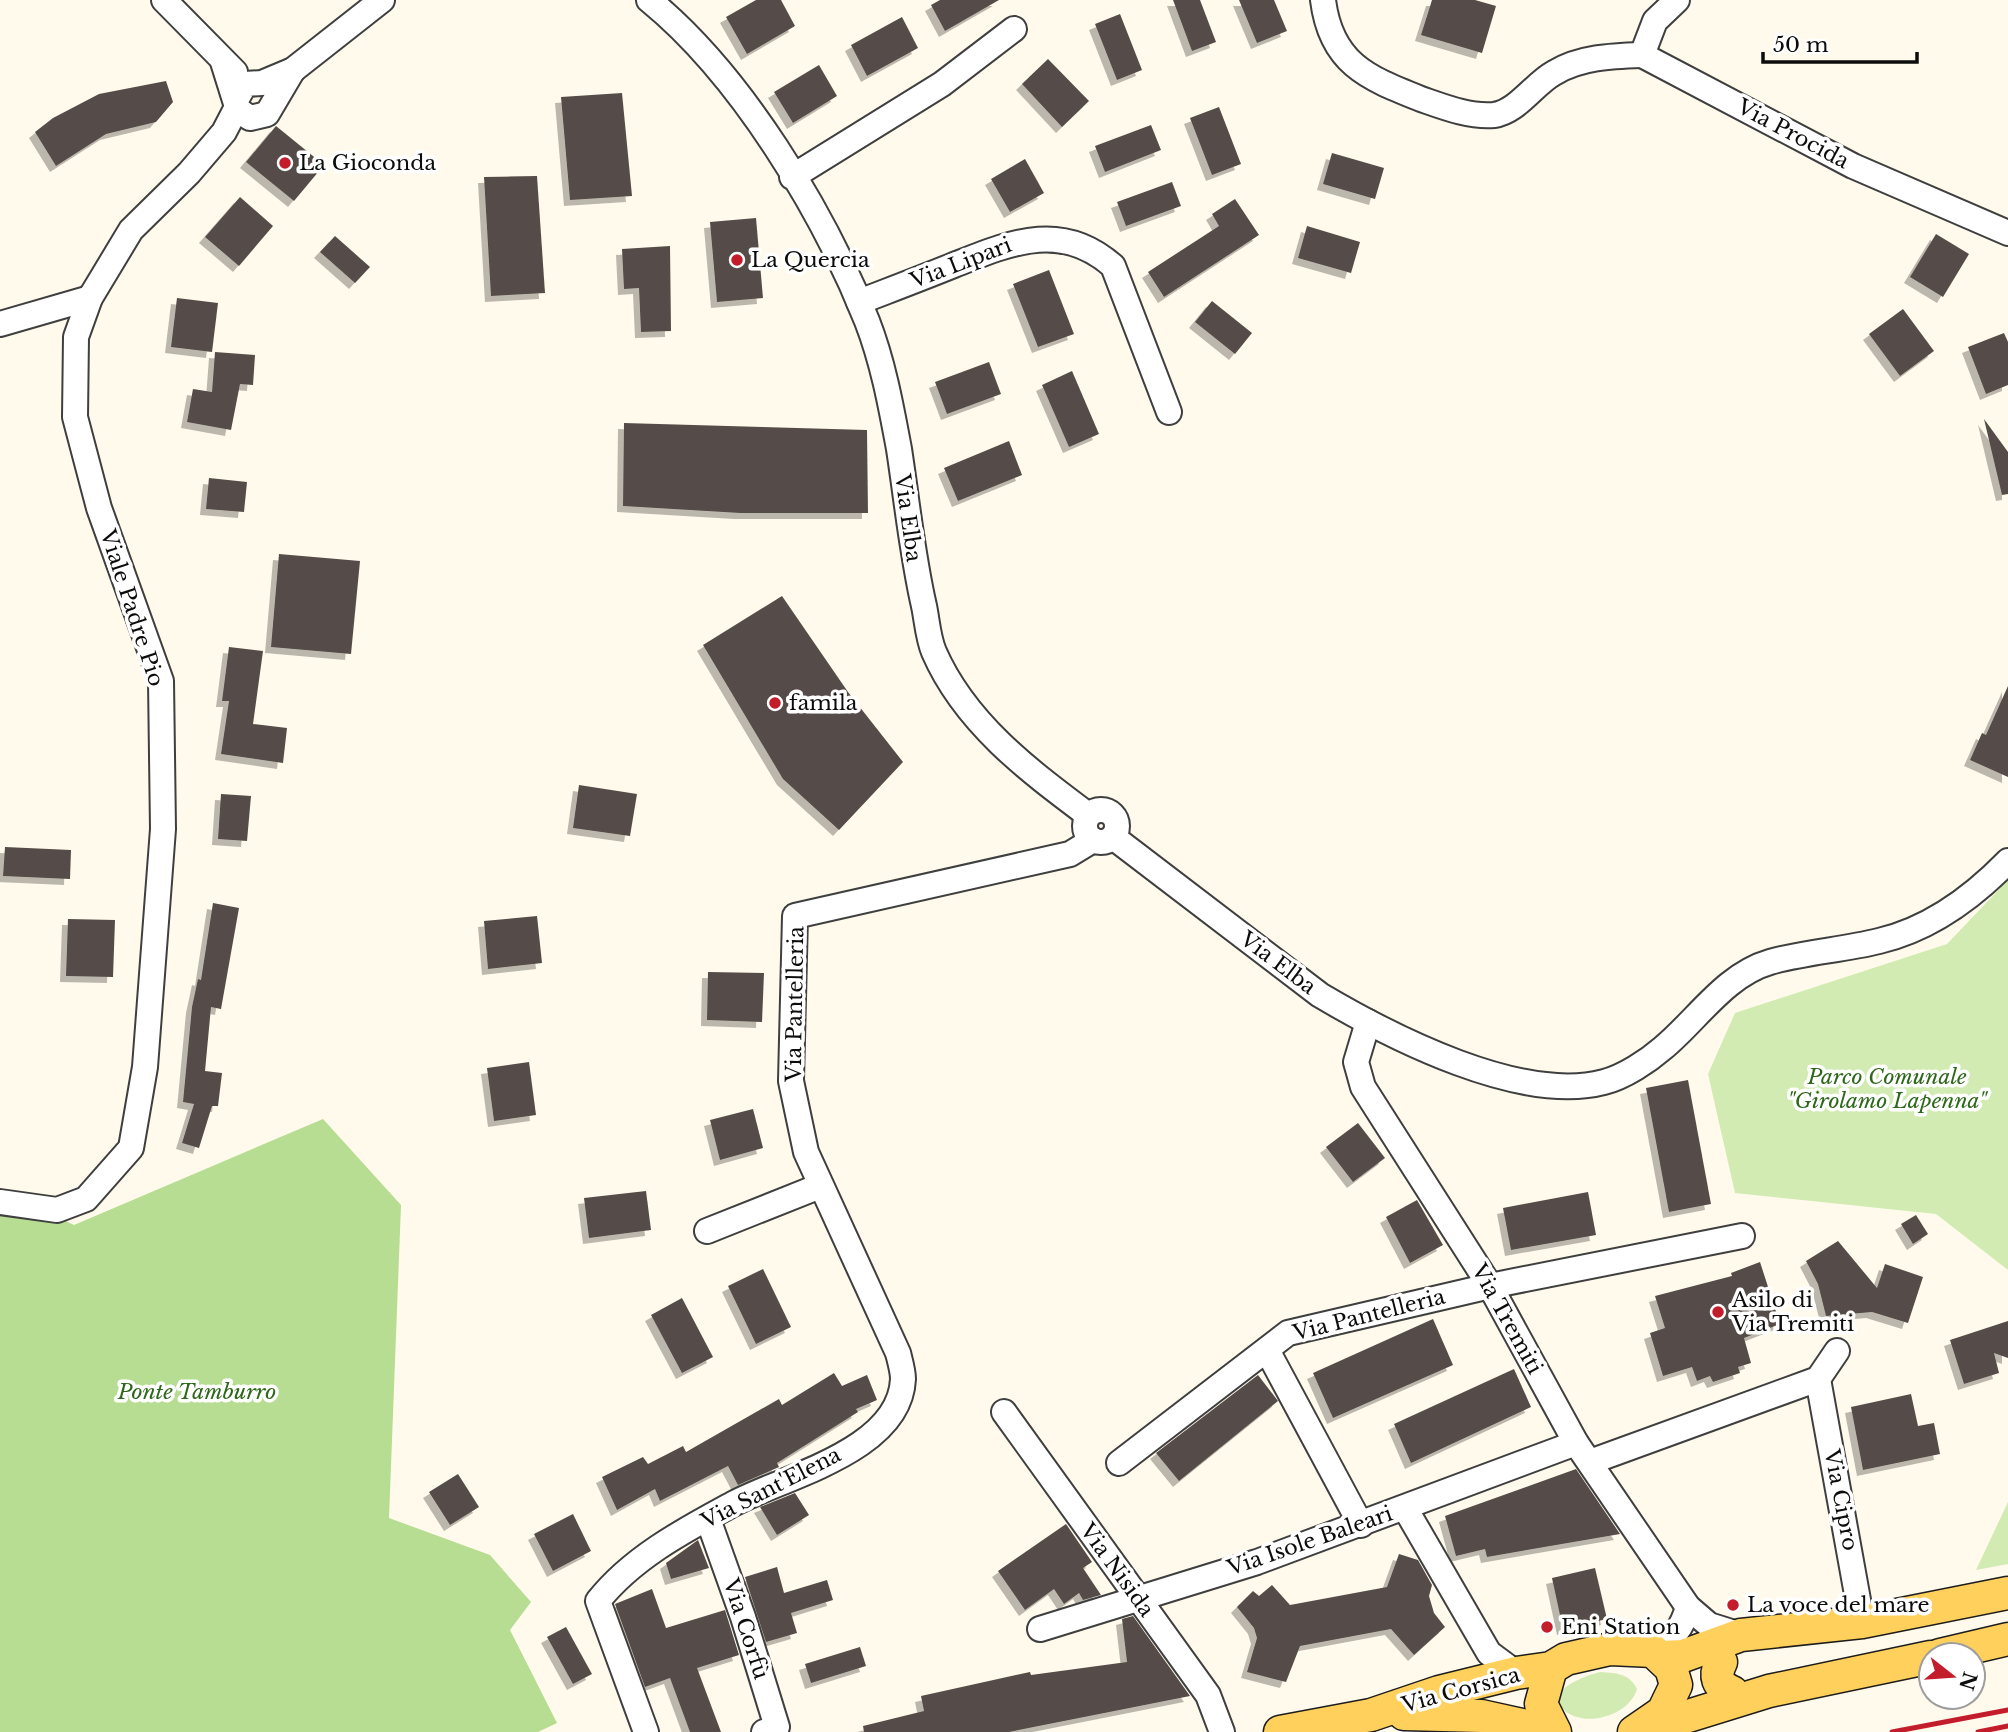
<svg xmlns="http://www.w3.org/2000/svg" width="2008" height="1732" font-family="'Libre Baskerville',serif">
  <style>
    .green { fill: #d2ebb3 }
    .forest { fill: #b6dd91 }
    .building { fill: #554c48; filter: url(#shadow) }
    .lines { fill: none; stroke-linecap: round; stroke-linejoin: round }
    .minor-casing { stroke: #3f3f3f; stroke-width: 28 }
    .major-casing { stroke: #1d1d1d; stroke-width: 35 }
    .minor { stroke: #fff; stroke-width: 24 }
    .major { stroke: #ffd05b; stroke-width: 32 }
    .rail { stroke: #c31d2c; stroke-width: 5 }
    .poi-dot { fill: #c31d2c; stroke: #fff; stroke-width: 2.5 }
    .labels { text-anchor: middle; stroke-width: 7; stroke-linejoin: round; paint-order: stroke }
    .street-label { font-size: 21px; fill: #0c0c0c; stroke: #fff }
    .poi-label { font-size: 21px; fill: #0c0c0c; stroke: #fff; text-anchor: start }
    .park-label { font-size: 21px; font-style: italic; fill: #2d6719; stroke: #fff }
  </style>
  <defs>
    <filter id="shadow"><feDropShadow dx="-6" dy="6" stdDeviation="0" flood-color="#0004"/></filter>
  </defs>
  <rect width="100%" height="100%" fill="#fffaeb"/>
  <g class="green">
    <polygon points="2008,880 2008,1270 1936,1214 1735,1193 1708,1074 1735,1013 1947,944"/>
    <polygon points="2008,1502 2008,1564 1976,1570"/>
    <path d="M1601,1672C1617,1673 1630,1674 1637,1689C1630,1715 1585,1729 1564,1710C1541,1691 1589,1674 1601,1672Z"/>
  </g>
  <polygon class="forest" points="323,1119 401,1205 389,1518 490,1555 531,1602 510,1630 557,1723 538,1732 0,1732 0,1190 74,1225"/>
  <g class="building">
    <polygon points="756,0 781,0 795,26 747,54 726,17"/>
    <polygon points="940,0 999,0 945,31 931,5"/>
    <polygon points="1173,0 1200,0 1216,42 1192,51"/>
    <polygon points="1239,0 1274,0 1287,31 1257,43"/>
    <polygon points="1432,0 1475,0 1496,6 1482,53 1421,35"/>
    <polygon points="1120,14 1142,70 1117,80 1095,24"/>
    <polygon points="902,17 918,48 867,76 851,45"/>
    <polygon points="1048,59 1089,101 1062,127 1022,84"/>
    <polygon points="819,65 837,96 793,123 774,92"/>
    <polygon points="166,81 173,102 156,122 106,134 56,166 35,132 53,118 99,94"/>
    <polygon points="622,93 632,196 570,200 561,97"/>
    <polygon points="1219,107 1241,164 1212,175 1190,118"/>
    <polygon points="1151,125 1161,150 1105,172 1095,146"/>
    <polygon points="276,126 324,165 294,201 246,162"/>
    <polygon points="1332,153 1384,168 1375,199 1323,184"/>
    <polygon points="1025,159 1044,193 1010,212 991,179"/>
    <polygon points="537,176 545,293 491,296 484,177"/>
    <polygon points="1172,182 1181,206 1126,226 1117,202"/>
    <polygon points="240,197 273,226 239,266 205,237"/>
    <polygon points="1235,199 1259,235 1164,297 1148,272 1219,226 1212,214"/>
    <polygon points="756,218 763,298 717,302 710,222"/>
    <polygon points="1307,226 1360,242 1351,273 1298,258"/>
    <polygon points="1936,234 1969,254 1943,297 1910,277"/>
    <polygon points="335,236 370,267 355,283 320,252"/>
    <polygon points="670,246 671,331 641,332 639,288 624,289 622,249"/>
    <polygon points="1049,270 1074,334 1038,347 1013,284"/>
    <polygon points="177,298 218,303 212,352 171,347"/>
    <polygon points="1212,301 1252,333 1235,354 1195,322"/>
    <polygon points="1903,309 1934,351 1900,376 1869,334"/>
    <polygon points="2004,333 2008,342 2008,385 1986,394 1968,347"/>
    <polygon points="215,352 255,355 253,385 240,384 231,430 187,422 193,389 212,392"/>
    <polygon points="989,362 1001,394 947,414 935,382"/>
    <polygon points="1072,371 1099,434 1069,447 1042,385"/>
    <polygon points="1984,419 2008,452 2008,494 2002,495"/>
    <polygon points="624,423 867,430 868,513 740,513 623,506"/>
    <polygon points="1009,441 1022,475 958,501 944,468"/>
    <polygon points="209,478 247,482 244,512 206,509"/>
    <polygon points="279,554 360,561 351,654 271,647"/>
    <polygon points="782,596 848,692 903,762 839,830 783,779 703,645"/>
    <polygon points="229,647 263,651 253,724 287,728 283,763 221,754 229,701 222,701"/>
    <polygon points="2008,686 2008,777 1970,760 1982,733 1986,735"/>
    <polygon points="579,785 637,794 630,836 573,828"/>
    <polygon points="221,794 251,796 247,841 218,839"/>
    <polygon points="5,847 71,850 70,879 3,876"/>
    <polygon points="213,903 239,908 221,1009 211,1007 205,1071 222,1073 218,1106 212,1106 199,1148 182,1143 194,1104 183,1102 192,1007 198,979 201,980"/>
    <polygon points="537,916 542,963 488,969 484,921"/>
    <polygon points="68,919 115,920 113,977 66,976"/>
    <polygon points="708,972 764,973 762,1022 707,1020"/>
    <polygon points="529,1062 536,1115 494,1121 487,1068"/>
    <polygon points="1688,1080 1711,1204 1669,1212 1646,1088"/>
    <polygon points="753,1109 763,1148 720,1160 710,1120"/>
    <polygon points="1358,1123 1385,1158 1353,1182 1326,1147"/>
    <polygon points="646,1191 651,1230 589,1238 584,1198"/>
    <polygon points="1588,1192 1596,1235 1511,1250 1503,1208"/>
    <polygon points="1417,1200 1443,1245 1410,1263 1386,1217"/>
    <polygon points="1916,1215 1928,1234 1913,1244 1901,1224"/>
    <polygon points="1838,1241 1877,1288 1885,1264 1923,1277 1908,1323 1872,1312 1826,1316 1818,1284 1806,1261"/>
    <polygon points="1760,1262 1780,1324 1744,1338 1751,1363 1738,1367 1740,1373 1713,1382 1710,1376 1697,1381 1692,1367 1663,1376 1650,1333 1665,1328 1655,1296 1732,1276 1731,1273"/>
    <polygon points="763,1269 791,1327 756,1344 728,1286"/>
    <polygon points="682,1298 713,1357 682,1373 651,1315"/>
    <polygon points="1433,1319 1453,1365 1333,1418 1313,1373"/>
    <polygon points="2008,1321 2008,1358 1994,1353 1999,1373 1964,1384 1950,1340"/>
    <polygon points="1514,1369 1531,1407 1411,1463 1394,1424"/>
    <polygon points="834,1373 842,1386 867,1375 877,1400 856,1409 858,1412 777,1463 779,1467 738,1485 728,1466 660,1501 655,1489 617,1510 602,1477 643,1457 648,1464 683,1446 686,1452 779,1399 782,1405"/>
    <polygon points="1258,1375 1278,1401 1179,1481 1156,1453"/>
    <polygon points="1911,1394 1918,1426 1934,1423 1940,1454 1863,1470 1851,1407"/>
    <polygon points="1576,1469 1620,1534 1487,1557 1485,1549 1456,1556 1445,1516"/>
    <polygon points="458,1474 479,1507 450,1525 429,1492"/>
    <polygon points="795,1493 809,1515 777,1535 760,1507"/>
    <polygon points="573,1514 591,1551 553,1571 534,1534"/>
    <polygon points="1066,1524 1092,1562 1083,1568 1101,1595 1083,1600 1079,1593 1064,1604 1054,1589 1025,1610 998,1571"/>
    <polygon points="698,1540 709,1568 671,1579 666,1563"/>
    <polygon points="1399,1554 1418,1560 1432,1585 1429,1596 1434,1613 1445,1627 1414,1655 1391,1629 1300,1646 1286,1682 1247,1672 1257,1638 1254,1628 1237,1607 1253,1591 1259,1596 1272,1585 1290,1605 1387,1587"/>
    <polygon points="777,1567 784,1593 827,1580 833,1600 791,1613 797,1633 766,1642 745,1577"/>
    <polygon points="1595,1568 1607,1619 1563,1629 1552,1578"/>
    <polygon points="652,1589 666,1628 725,1610 739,1655 697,1668 721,1732 690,1732 670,1678 645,1687 615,1604"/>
    <polygon points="1133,1616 1190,1696 1009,1732 864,1732 863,1726 924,1711 921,1696 1030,1672 1031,1675 1127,1662 1122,1619"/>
    <polygon points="566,1627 592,1674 573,1684 547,1637"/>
    <polygon points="860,1647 866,1666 811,1683 805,1664"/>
  </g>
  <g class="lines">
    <defs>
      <g id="minor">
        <polyline points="164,0 235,72"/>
        <path d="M649,0C741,75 823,211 867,321C883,362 891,406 899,449C907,501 912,554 924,606C927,620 928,638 934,652C965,723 1028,770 1088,815"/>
        <path d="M1323,0C1331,64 1368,78 1421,99C1444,107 1469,117 1494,115C1517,112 1534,84 1554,73C1580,57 1612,56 1642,55"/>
        <polyline points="1677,0 1655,21 1642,55 1853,166 2008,233"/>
        <polyline points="223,62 238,110 250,118 267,114 293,70"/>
        <polyline points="236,100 245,84 262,83 293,70 382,0"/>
        <polyline points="792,177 942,84 1014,29"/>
        <path d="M859,302C890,290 922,278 954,265C1010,243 1061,220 1113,266L1169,412"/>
        <polyline points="0,324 90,298"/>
        <circle cx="1101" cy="826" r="16"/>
        <path d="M1113,837L1320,995C1391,1037 1521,1104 1604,1082C1624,1077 1648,1061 1663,1048C1697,1020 1725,975 1770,962C1805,952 1843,950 1879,941C1930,929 1972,898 2008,861"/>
        <polyline points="1368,1022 1356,1062 1363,1087 1490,1286 1576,1443 1688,1607 1709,1625 1741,1635"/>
        <polyline points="0,1202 57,1210 86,1199 131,1148 145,1067 163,829 161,681 99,508 75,417 76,337 90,298 131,230 189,173 224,132 237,107"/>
        <polyline points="707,1231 820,1186"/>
        <polyline points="1267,1350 1361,1525"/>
        <polyline points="1818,1379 1862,1622"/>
        <polyline points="1004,1412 1208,1695 1222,1732"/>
        <polyline points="1590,1462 1818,1379 1837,1351"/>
        <polyline points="1119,1463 1288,1333 1490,1286 1742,1236"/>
        <polyline points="1405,1508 1489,1653 1516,1673"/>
        <polyline points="708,1519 743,1617 777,1727 764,1732"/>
        <polyline points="1040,1629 1257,1562 1576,1443"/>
        <path d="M1653,1651C1673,1639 1682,1629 1688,1607"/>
        <path d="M646,1732L598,1601C632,1558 683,1531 731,1505C781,1477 900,1452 903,1379C903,1371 900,1361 898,1353L806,1152L791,1081L795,916L1070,854L1093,840"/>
      </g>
      <g id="major">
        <polyline points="1940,1655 2008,1639"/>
        <polyline points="1663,1657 1683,1656 1741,1635 1862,1622 2008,1593"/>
        <path d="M1721,1662C1714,1676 1717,1686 1732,1692"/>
        <polyline points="1551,1668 1541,1704 1555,1732"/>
        <polyline points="1404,1714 1481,1716 1554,1732"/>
        <polyline points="1652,1722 1685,1717 1769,1691 1931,1657"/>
        <polyline points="1280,1732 1371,1715 1439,1692 1516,1673 1551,1668 1566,1659 1610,1649 1653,1651 1671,1668 1676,1685 1663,1712 1634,1732"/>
      </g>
    </defs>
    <use href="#minor" class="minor-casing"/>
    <use href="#major" class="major-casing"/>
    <use href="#minor" class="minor"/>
    <use href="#major" class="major"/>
    <g class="rail">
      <polyline points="1892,1732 2008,1710"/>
      <polyline points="1978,1732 2008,1726"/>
    </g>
  </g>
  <g class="poi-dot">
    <circle cx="285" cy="163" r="7"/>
    <circle cx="737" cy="260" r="7"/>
    <circle cx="775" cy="703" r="7"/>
    <circle cx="1718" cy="1312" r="7"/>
    <circle cx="1733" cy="1605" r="7"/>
    <circle cx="1547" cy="1627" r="7"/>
  </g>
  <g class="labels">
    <g class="street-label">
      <text transform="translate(1793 134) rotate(28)" y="7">Via Procida</text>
      <text transform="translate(961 263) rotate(-21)" y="7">Via Lipari</text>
      <text transform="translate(908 518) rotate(82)" y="7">Via Elba</text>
      <text transform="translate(132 608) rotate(72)" y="7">Viale Padre Pio</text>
      <text transform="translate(1278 963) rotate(37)" y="7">Via Elba</text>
      <text transform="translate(795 1004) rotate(-89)" y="7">Via Pantelleria</text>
      <text transform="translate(1369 1315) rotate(-14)" y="7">Via Pantelleria</text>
      <text transform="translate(1507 1319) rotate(61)" y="7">Via Tremiti</text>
      <text transform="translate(771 1488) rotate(-27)" y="7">Via Sant'Elena</text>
      <text transform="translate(1841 1500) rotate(79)" y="7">Via Cipro</text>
      <text transform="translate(1310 1541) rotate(-19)" y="7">Via Isole Baleari</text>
      <text transform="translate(1117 1570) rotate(54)" y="7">Via Nisida</text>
      <text transform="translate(746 1629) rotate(72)" y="7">Via Corfù</text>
      <text transform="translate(1461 1690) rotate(-15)" y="7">Via Corsica</text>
    </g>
    <g class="poi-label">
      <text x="299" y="170">La Gioconda</text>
      <text x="751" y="267">La Quercia</text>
      <text x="789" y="710">famila</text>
      <text x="1732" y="1307">Asilo di<tspan x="1732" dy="24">Via Tremiti</tspan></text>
      <text x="1747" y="1612">La voce del mare</text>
      <text x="1561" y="1634">Eni Station</text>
    </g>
    <g class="park-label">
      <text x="1887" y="1084">Parco Comunale<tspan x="1887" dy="24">"Girolamo Lapenna"</tspan></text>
      <text x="197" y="1399">Ponte Tamburro</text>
    </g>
  </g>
  <g transform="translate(1952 1676) rotate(107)"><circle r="33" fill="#ffffff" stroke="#9e9e9e" stroke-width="2"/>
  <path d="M0-5L12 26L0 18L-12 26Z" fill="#c31d2c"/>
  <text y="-10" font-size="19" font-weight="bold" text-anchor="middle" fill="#0c0c0c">N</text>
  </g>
  <path d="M1763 52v10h154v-10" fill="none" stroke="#0c0c0c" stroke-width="3.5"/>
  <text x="1773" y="52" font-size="21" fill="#0c0c0c" stroke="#ffffff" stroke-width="5" paint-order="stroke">50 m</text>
</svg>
